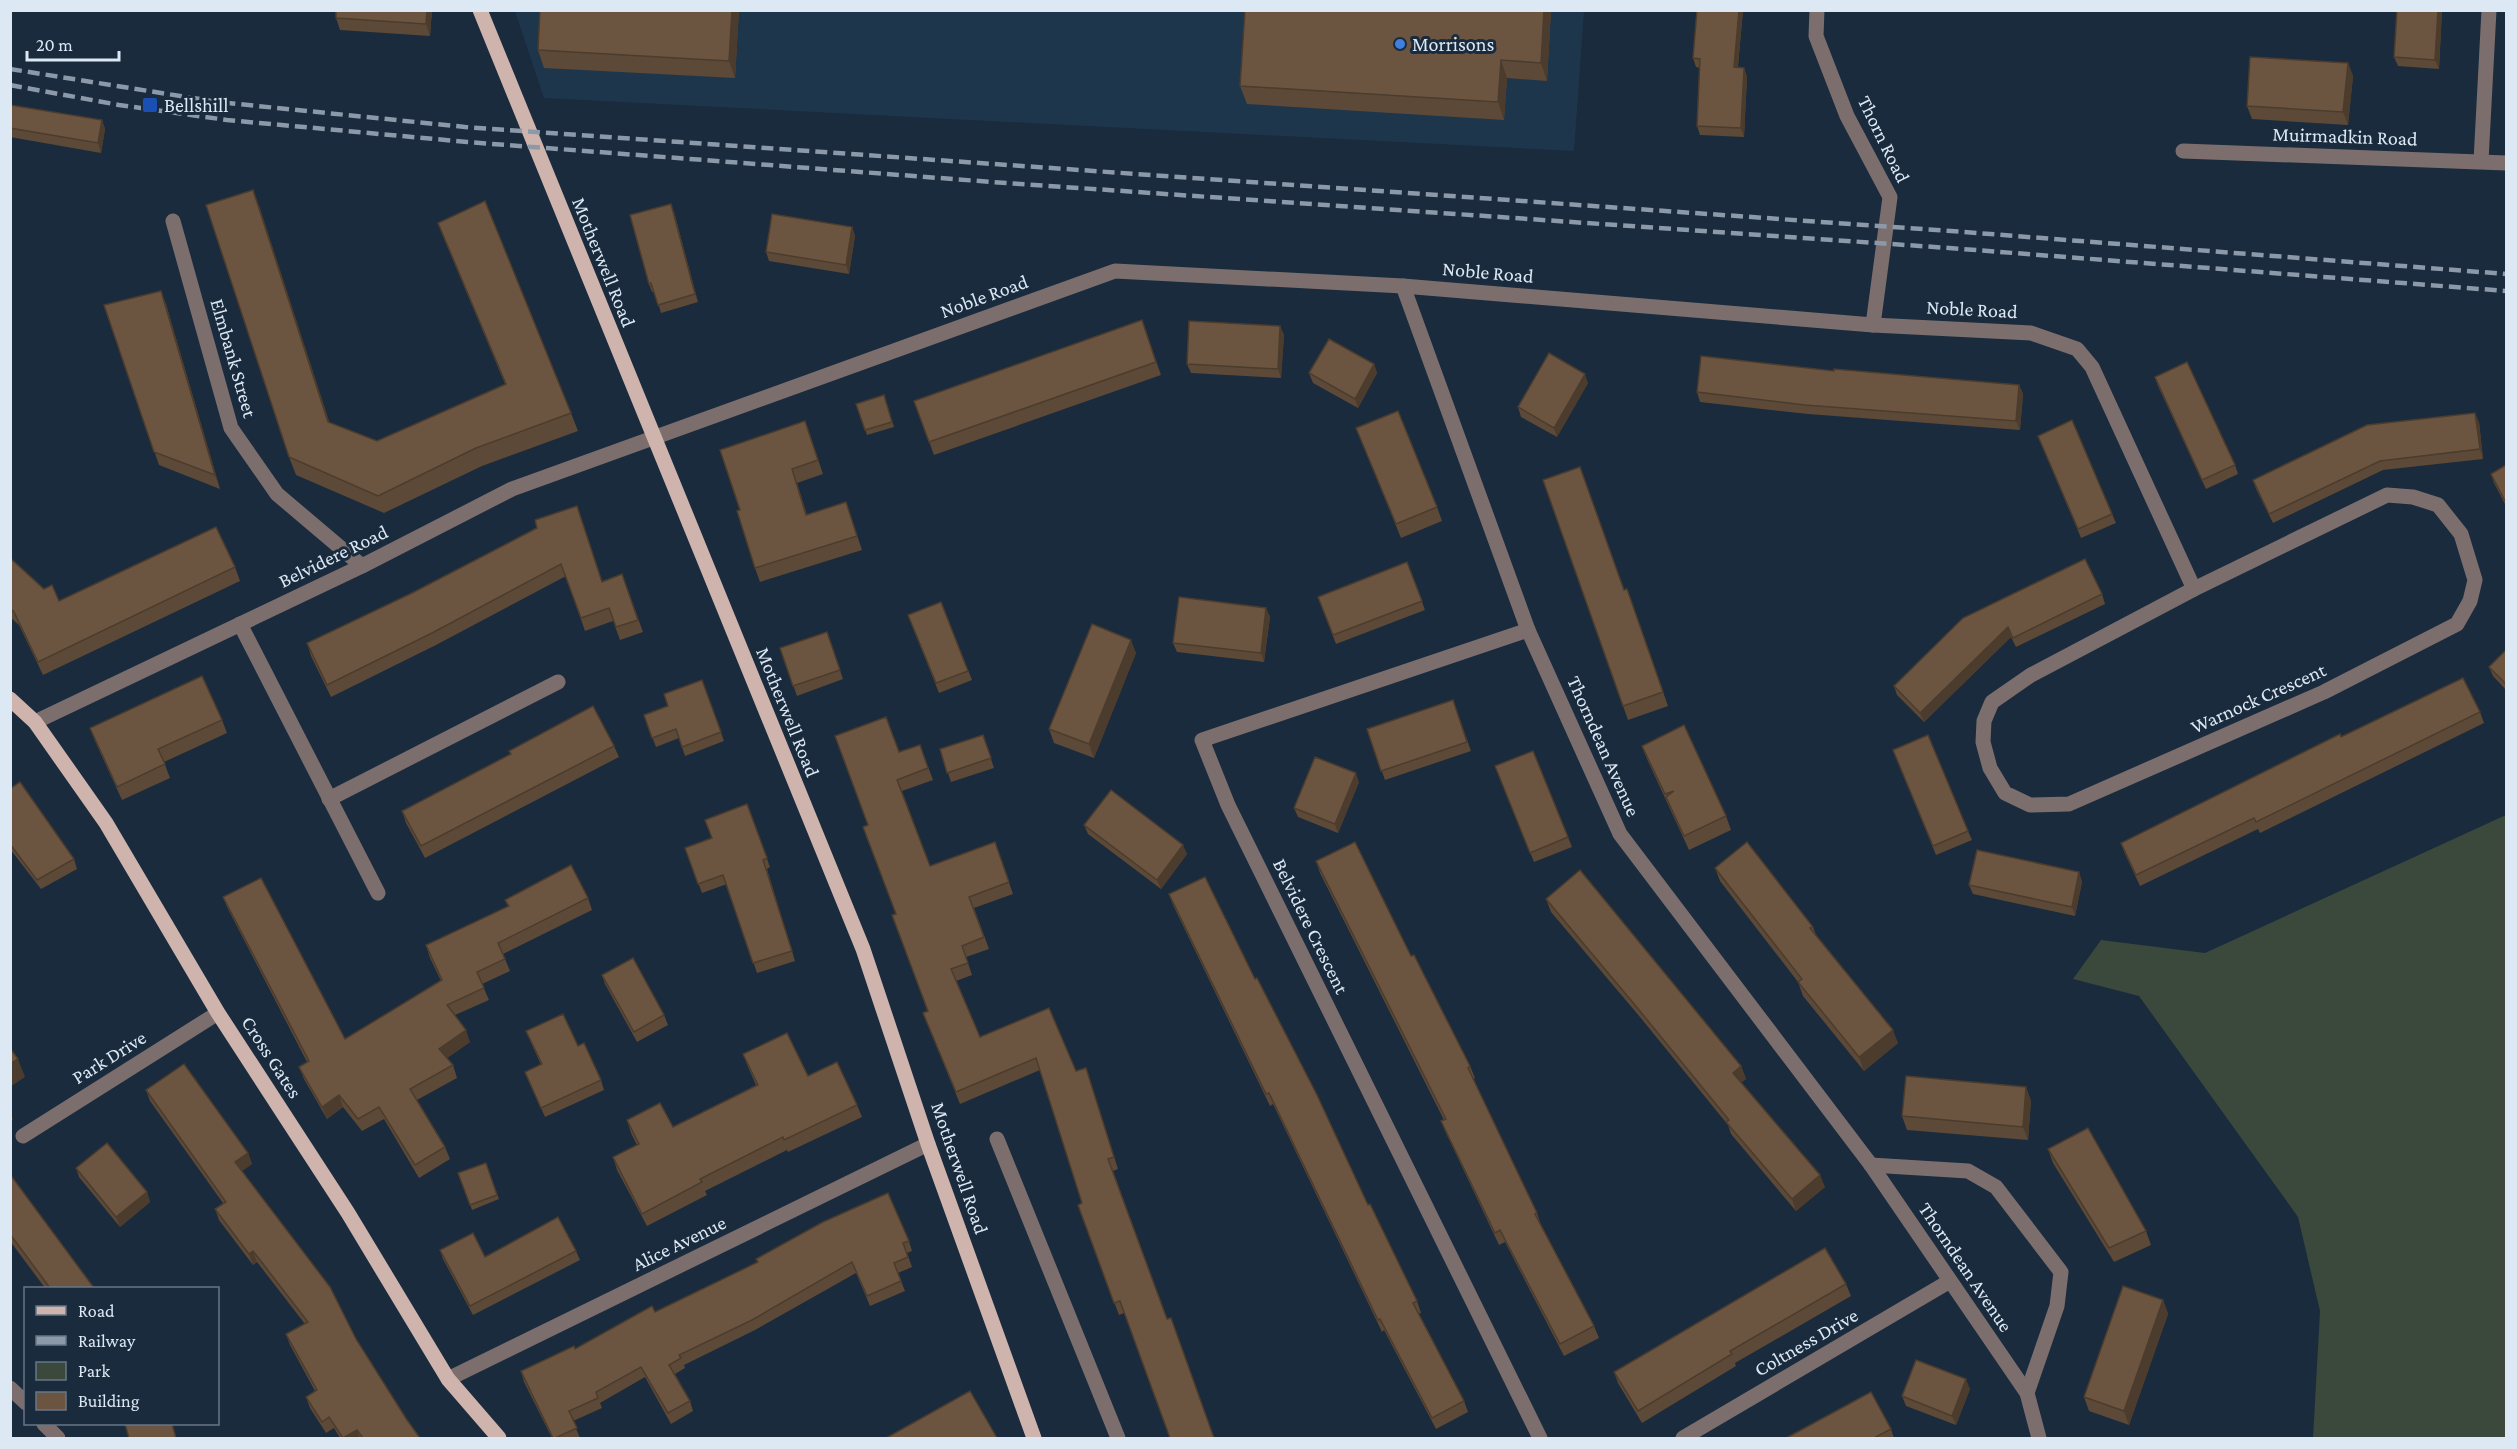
<svg xmlns="http://www.w3.org/2000/svg" width="2517" height="1449" font-family="'Crimson Pro',serif">
  <style>
    .built { fill: #1e364b }
    .green { fill: #3a493b }
    .lines { fill: none; stroke-linecap: round; stroke-linejoin: round }
    .minor { stroke: #7c6e6c; stroke-width: 15 }
    .major { stroke: #cfb3ad; stroke-width: 15 }
    .rail { stroke: #8b99a8; stroke-width: 4.5; stroke-dasharray: 12 6; stroke-linecap: butt }
    .wall { fill: #5d4937 }
    .shaded-wall { fill: #4c3c2d }
    .building { fill: #6c5540; stroke: #4c3c2d; stroke-width: 1.5 }
    .shop-dot { fill: #3f7fe0; stroke: #192b3d; stroke-width: 2 }
    .transit-dot { fill: #1a4fb4; stroke: #192b3d; stroke-width: 2 }
    .labels { text-anchor: middle; stroke-width: 6; stroke-linejoin: round; paint-order: stroke }
    .poi-label { font-size: 20px; fill: #dce8f4; stroke: #192b3d; text-anchor: start }
    .street-label { font-size: 20px; fill: #dce8f4; stroke: #192b3d }
  </style>
  <rect width="100%" height="100%" fill="#192b3d"/>
  <polygon class="built" points="515,11 1584,11 1574,151 544,98"/>
  <polygon class="green" points="2506,815 2506,1438 2313,1438 2320,1311 2298,1217 2139,996 2073,979 2101,940 2205,953"/>
  <g class="lines">
    <g class="minor">
      <polyline points="1817,10 1816,36 1847,116 1890,197 1873,325"/>
      <polyline points="2183,151 2506,163"/>
      <polyline points="2481,161 2489,10"/>
      <polyline points="173,221 231,428 277,494 362,566"/>
      <polyline points="1403,286 1528,630 1620,834 1871,1165 2027,1393 2039,1438"/>
      <polygon points="2387,495 2413,497 2438,505 2461,534 2475,580 2470,601 2457,624 2324,692 2069,804 2030,805 2005,793 1990,768 1983,742 1984,721 1992,702 2031,675 2194,589"/>
      <polyline points="240,624 378,893"/>
      <polyline points="1528,630 1202,740 1228,805 1540,1438"/>
      <polyline points="35,722 362,566 512,489 1115,271 1403,286 1873,325 2031,333 2077,349 2092,367 2194,589"/>
      <polyline points="329,799 558,682"/>
      <polyline points="23,1136 218,1013"/>
      <polyline points="997,1139 1118,1438"/>
      <polyline points="1871,1165 1968,1171 1996,1187 2061,1272 2057,1306 2027,1393"/>
      <polyline points="448,1379 928,1144"/>
      <polyline points="10,1388 26,1403"/>
      <polyline points="44,1424 58,1438"/>
      <polyline points="1683,1438 1950,1281"/>
    </g>
    <g class="major">
      <polyline points="480,10 863,949 928,1144 1034,1438"/>
      <polyline points="10,699 35,722 106,823 218,1013 348,1213 448,1379 499,1438"/>
    </g>
    <g class="rail">
      <polyline points="10,69 218,102 465,127 1951,231 2506,274"/>
      <polyline points="10,85 119,105 227,120 467,142 992,182 1949,248 2506,291"/>
    </g>
  </g>
  <g class="wall">
    <polygon points="336,10 432,10 430,36 340,30 336,18"/>
    <polygon points="540,10 739,10 735,78 544,68 538,50"/>
    <polygon points="1551,10 1547,81 1507,78 1504,120 1247,104 1240,86"/>
    <polygon points="1697,10 1743,10 1738,67 1744,68 1747,77 1744,137 1700,135 1697,126 1700,68 1696,67 1693,58"/>
    <polygon points="2442,10 2439,69 2398,66 2394,57"/>
    <polygon points="2348,63 2353,76 2348,125 2252,119 2247,106"/>
    <polygon points="10,105 102,120 105,129 101,153 10,137"/>
    <polygon points="253,190 329,422 377,441 505,384 445,241 438,223 571,413 578,431 482,466 384,513 296,475 289,457"/>
    <polygon points="674,212 698,302 661,313 654,291 652,292 649,284"/>
    <polygon points="852,227 855,236 849,274 769,261 766,252"/>
    <polygon points="166,304 220,489 159,465 104,305"/>
    <polygon points="1142,320 1161,375 934,455 914,401"/>
    <polygon points="1280,326 1284,335 1281,378 1191,373 1187,364"/>
    <polygon points="1374,364 1377,373 1358,408 1313,383 1309,373"/>
    <polygon points="1834,371 2019,385 2023,394 2020,430 1808,414 1700,402 1697,392"/>
    <polygon points="2155,377 2235,465 2238,474 2206,489 2158,386"/>
    <polygon points="1588,383 1557,437 1521,417 1518,407"/>
    <polygon points="884,395 894,427 867,435 856,404"/>
    <polygon points="805,421 823,474 797,483 807,515 846,502 862,550 760,582 755,568 740,510"/>
    <polygon points="2479,422 2483,459 2383,470 2273,523 2256,489 2253,480"/>
    <polygon points="1356,428 1437,507 1442,521 1401,538"/>
    <polygon points="2038,436 2112,514 2116,523 2081,538"/>
    <polygon points="2506,465 2506,506 2494,483 2491,474"/>
    <polygon points="1543,480 1624,590 1627,589 1668,706 1628,720"/>
    <polygon points="581,518 602,581 622,574 643,632 620,640 613,621 585,631 566,576 436,645 331,697 311,656 307,643"/>
    <polygon points="10,558 44,589 59,601 235,567 240,581 43,675 19,625 10,617"/>
    <polygon points="1407,562 1425,610 1336,644 1318,597"/>
    <polygon points="2102,594 2105,604 2016,647 2011,637 1924,722 1897,695 1894,686 1963,618"/>
    <polygon points="941,602 972,680 939,693 908,615"/>
    <polygon points="1266,608 1270,617 1264,662 1177,652 1173,643"/>
    <polygon points="827,632 843,679 797,696 780,648"/>
    <polygon points="2506,650 2506,690 2493,676 2489,667"/>
    <polygon points="1136,653 1094,758 1054,743 1049,729"/>
    <polygon points="702,680 724,741 685,756 679,738 656,747 644,715 668,706"/>
    <polygon points="1453,700 1471,751 1385,780 1367,729"/>
    <polygon points="2480,712 2484,723 2260,833 2258,829 2140,886 2125,854 2121,843 2341,737"/>
    <polygon points="222,720 227,733 164,762 170,778 122,800 95,741 90,728"/>
    <polygon points="983,735 994,768 951,782 940,749"/>
    <polygon points="920,745 933,780 902,791 930,866 995,842 1013,894 974,908 989,949 966,957 972,975 956,981 980,1037 1076,1071 1086,1068 1118,1169 1113,1171 1167,1319 1214,1438 1124,1313 1119,1315 1078,1205 1082,1203 1040,1070 960,1104 923,1013 927,1011 868,825 899,752"/>
    <polygon points="614,746 619,757 425,858 406,823 402,811 510,754 509,751"/>
    <polygon points="1642,746 1726,816 1731,830 1689,850 1647,759"/>
    <polygon points="1893,750 1968,831 1972,840 1936,855"/>
    <polygon points="1533,751 1572,847 1534,862 1499,776"/>
    <polygon points="1359,782 1338,833 1298,817 1294,808"/>
    <polygon points="10,789 74,859 77,869 41,889 10,849"/>
    <polygon points="747,804 770,867 767,869 795,961 757,973 727,884 702,893 685,848 712,838"/>
    <polygon points="1084,825 1187,854 1161,889 1088,834"/>
    <polygon points="1316,861 1411,956 1470,1066 1475,1078 1473,1079 1537,1213 1541,1225 1594,1326 1599,1338 1564,1356 1505,1242 1499,1245 1446,1133 1441,1121 1444,1120 1320,873"/>
    <polygon points="1715,868 1813,927 1816,935 1898,1043 1864,1071 1803,996 1798,982 1720,881"/>
    <polygon points="2079,872 2082,882 2075,916 1973,894 1969,885"/>
    <polygon points="1169,894 1255,979 1368,1205 1417,1301 1421,1313 1418,1314 1464,1401 1468,1412 1436,1429 1384,1330 1382,1332 1273,1104 1270,1106 1173,905"/>
    <polygon points="223,897 345,1039 441,981 430,958 426,945 508,907 505,900 588,898 592,910 503,954 510,971 482,984 489,1000 455,1015 470,1042 447,1058 453,1065 457,1078 417,1100 445,1147 450,1159 419,1178 384,1119 362,1131 343,1107 327,1119 304,1079 299,1067 307,1062 228,909"/>
    <polygon points="1546,899 1741,1066 1746,1079 1741,1082 1825,1187 1796,1211 1731,1134 1728,1125 1640,1017 1551,912"/>
    <polygon points="602,975 664,1015 668,1025 637,1042 605,984"/>
    <polygon points="526,1031 578,1046 601,1080 604,1090 545,1117 525,1072 541,1065"/>
    <polygon points="743,1054 808,1076 857,1105 862,1117 788,1152 787,1150 705,1191 707,1195 647,1226 617,1170 613,1157 637,1145 631,1133 627,1120 673,1127 756,1085 748,1067"/>
    <polygon points="2026,1087 2031,1101 2028,1140 1907,1130 1902,1116"/>
    <polygon points="146,1090 248,1153 252,1164 242,1171 356,1339 407,1420 420,1438 340,1438 334,1428 326,1433 310,1408 306,1397 315,1391 290,1345 286,1334 305,1324 257,1262 253,1265 219,1220 215,1209 223,1203 150,1101"/>
    <polygon points="2048,1149 2146,1231 2151,1245 2114,1262 2053,1163"/>
    <polygon points="486,1163 499,1199 472,1210 458,1173"/>
    <polygon points="76,1168 147,1192 150,1202 120,1227 79,1177"/>
    <polygon points="10,1177 94,1288 45,1288 10,1241"/>
    <polygon points="909,1241 912,1251 907,1253 912,1267 898,1273 905,1291 870,1306 856,1273 755,1330 684,1365 685,1368 675,1374 690,1401 693,1411 671,1424 645,1377 600,1403 602,1408 573,1421 580,1438 552,1438 524,1382 521,1371 575,1349 655,1312"/>
    <polygon points="440,1250 485,1257 576,1251 580,1260 473,1315 443,1259"/>
    <polygon points="1846,1284 1851,1296 1735,1363 1736,1366 1642,1423 1618,1383 1614,1372"/>
    <polygon points="2163,1300 2168,1314 2129,1425 2089,1411 2084,1397"/>
    <polygon points="1970,1389 1956,1425 1906,1406 1902,1396"/>
    <polygon points="1891,1429 1894,1438 1789,1438"/>
  </g>
  <g class="shaded-wall">
    <polygon points="427,10 432,10 430,36 426,24"/>
    <polygon points="732,10 739,10 735,78 729,61"/>
    <polygon points="1544,10 1551,10 1547,81 1541,63"/>
    <polygon points="1739,10 1743,10 1737,76 1734,67"/>
    <polygon points="2438,10 2442,10 2439,69 2435,60"/>
    <polygon points="1501,60 1507,78 1504,120 1498,102"/>
    <polygon points="2348,63 2353,76 2348,125 2343,112"/>
    <polygon points="1744,68 1747,77 1744,137 1741,128"/>
    <polygon points="102,120 105,129 101,153 98,143"/>
    <polygon points="253,190 260,208 335,439 328,422"/>
    <polygon points="671,204 674,212 698,302 695,294"/>
    <polygon points="852,227 855,236 849,274 846,265"/>
    <polygon points="161,291 166,304 220,489 215,475"/>
    <polygon points="1280,326 1284,335 1281,378 1278,369"/>
    <polygon points="1374,364 1377,373 1358,408 1355,399"/>
    <polygon points="1585,374 1588,383 1557,437 1554,428"/>
    <polygon points="2019,385 2023,394 2020,430 2016,421"/>
    <polygon points="2475,413 2479,422 2483,459 2480,449"/>
    <polygon points="1266,608 1270,617 1264,662 1261,653"/>
    <polygon points="2008,627 2011,637 1924,722 1920,713"/>
    <polygon points="1131,640 1136,653 1094,758 1089,744"/>
    <polygon points="1356,773 1359,782 1338,833 1335,824"/>
    <polygon points="1183,845 1187,854 1161,889 1157,880"/>
    <polygon points="2079,872 2082,882 2075,916 2072,907"/>
    <polygon points="466,1030 470,1042 443,1061 439,1049"/>
    <polygon points="1893,1030 1898,1043 1864,1071 1859,1057"/>
    <polygon points="18,1059 25,1077 10,1087 10,1064"/>
    <polygon points="1741,1066 1746,1079 1738,1085 1733,1073"/>
    <polygon points="2026,1087 2031,1101 2028,1140 2023,1127"/>
    <polygon points="339,1095 343,1107 327,1119 322,1107"/>
    <polygon points="10,1111 13,1119 10,1122"/>
    <polygon points="248,1153 252,1164 239,1173 235,1162"/>
    <polygon points="1820,1175 1825,1187 1796,1211 1792,1199"/>
    <polygon points="147,1192 150,1202 120,1227 116,1217"/>
    <polygon points="253,1251 257,1262 253,1265 249,1254"/>
    <polygon points="2163,1300 2168,1314 2129,1425 2124,1411"/>
    <polygon points="1966,1379 1970,1389 1956,1425 1952,1416"/>
    <polygon points="357,1430 360,1438 343,1438"/>
  </g>
  <g class="building">
    <polygon points="336,10 427,10 426,24 336,18"/>
    <polygon points="540,10 732,10 729,61 538,50"/>
    <polygon points="1245,10 1544,10 1541,63 1501,60 1498,102 1240,86"/>
    <polygon points="1697,10 1739,10 1734,67 1744,68 1741,128 1697,126 1700,59 1693,58"/>
    <polygon points="2397,10 2438,10 2435,60 2394,57"/>
    <polygon points="2250,57 2348,63 2343,112 2247,106"/>
    <polygon points="10,105 102,120 98,143 10,128"/>
    <polygon points="253,190 328,422 377,441 506,384 438,223 485,201 571,413 476,448 378,496 289,457 206,205"/>
    <polygon points="671,204 695,294 658,305 651,283 649,284 630,215"/>
    <polygon points="772,214 852,227 846,265 766,252"/>
    <polygon points="161,291 215,475 154,452 104,305"/>
    <polygon points="1142,320 1156,362 929,442 914,401"/>
    <polygon points="1189,321 1280,326 1278,369 1187,364"/>
    <polygon points="1329,339 1374,364 1355,399 1309,373"/>
    <polygon points="1549,353 1585,374 1554,428 1518,407"/>
    <polygon points="1701,356 1834,371 1834,369 2019,385 2016,421 1805,405 1697,392"/>
    <polygon points="2187,362 2235,465 2202,480 2155,377"/>
    <polygon points="884,395 892,422 865,430 856,404"/>
    <polygon points="1398,411 1437,507 1396,524 1356,428"/>
    <polygon points="2475,413 2480,449 2380,461 2269,514 2253,480 2367,425"/>
    <polygon points="2072,420 2112,514 2078,529 2038,436"/>
    <polygon points="805,421 818,460 792,469 806,515 846,502 857,536 755,568 737,511 740,510 720,450"/>
    <polygon points="2506,465 2506,503 2491,474"/>
    <polygon points="1580,467 1624,590 1627,589 1663,692 1623,706 1543,480"/>
    <polygon points="577,506 602,582 622,574 638,620 616,627 609,608 581,618 561,564 432,633 327,685 307,643 412,593 537,528 535,520"/>
    <polygon points="216,527 235,567 38,662 14,612 10,608 10,558 44,589 52,585 59,601"/>
    <polygon points="2085,559 2102,594 2013,638 2008,627 1920,713 1894,686 1963,618"/>
    <polygon points="1407,562 1422,601 1333,635 1318,597"/>
    <polygon points="1179,597 1266,608 1261,653 1173,643"/>
    <polygon points="941,602 968,671 936,683 908,615"/>
    <polygon points="1092,624 1131,640 1089,744 1049,729"/>
    <polygon points="827,632 840,670 793,686 780,648"/>
    <polygon points="2506,650 2506,684 2489,667"/>
    <polygon points="202,676 222,720 158,749 165,764 117,787 90,728"/>
    <polygon points="2463,678 2480,712 2256,822 2254,818 2136,875 2121,843 2340,734 2341,737"/>
    <polygon points="702,680 721,732 682,747 676,729 652,738 644,715 668,706 664,694"/>
    <polygon points="1453,700 1467,742 1381,771 1367,729"/>
    <polygon points="593,706 614,746 421,846 402,811 511,754 509,751"/>
    <polygon points="886,717 899,752 920,745 928,768 897,780 930,866 995,842 1009,882 969,897 984,937 962,946 968,963 951,969 980,1037 1049,1008 1076,1071 1086,1068 1114,1157 1108,1159 1167,1319 1171,1318 1214,1438 1170,1438 1120,1301 1114,1303 1078,1205 1082,1203 1036,1058 956,1092 923,1013 928,1011 892,915 896,914 863,827 868,825 835,736"/>
    <polygon points="1684,725 1726,816 1684,836 1666,797 1674,791 1665,794 1642,746"/>
    <polygon points="983,735 991,758 947,773 940,749"/>
    <polygon points="1928,735 1968,831 1933,846 1893,750"/>
    <polygon points="1533,751 1568,837 1530,853 1495,766"/>
    <polygon points="1315,757 1356,773 1335,824 1294,808"/>
    <polygon points="20,782 74,859 37,880 10,844 10,789"/>
    <polygon points="1111,790 1183,845 1157,880 1084,825"/>
    <polygon points="747,804 767,858 763,860 792,951 753,963 723,875 698,884 685,848 712,838 705,820"/>
    <polygon points="1355,842 1411,956 1414,955 1470,1066 1468,1068 1537,1213 1535,1214 1594,1326 1560,1344 1500,1230 1495,1233 1441,1121 1446,1119 1316,861"/>
    <polygon points="1747,842 1813,927 1810,928 1893,1030 1859,1057 1798,982 1802,979 1715,868"/>
    <polygon points="1977,850 2079,872 2072,907 1969,885"/>
    <polygon points="571,865 588,898 498,943 505,959 477,972 484,988 447,1005 466,1030 439,1049 453,1065 410,1089 445,1147 415,1165 379,1107 358,1119 339,1095 322,1107 299,1067 309,1061 223,897 261,878 345,1039 442,980 426,945 509,906 505,900"/>
    <polygon points="1580,870 1741,1066 1733,1073 1820,1175 1792,1199 1726,1122 1729,1120 1635,1005 1546,899"/>
    <polygon points="1205,877 1255,979 1257,978 1317,1095 1368,1205 1370,1204 1417,1301 1413,1303 1464,1401 1432,1418 1380,1319 1378,1320 1269,1093 1266,1094 1169,894"/>
    <polygon points="633,958 664,1015 634,1032 602,975"/>
    <polygon points="563,1014 578,1046 584,1043 601,1080 541,1108 525,1072 542,1064 526,1031"/>
    <polygon points="787,1033 808,1076 837,1062 857,1105 784,1140 783,1137 700,1179 702,1182 642,1214 613,1157 639,1144 627,1120 660,1103 673,1127 758,1085 743,1054"/>
    <polygon points="10,1048 18,1059 10,1064"/>
    <polygon points="184,1064 248,1153 235,1162 330,1287 356,1339 407,1420 420,1438 363,1438 357,1430 343,1438 329,1417 322,1422 306,1397 317,1390 286,1334 308,1322 253,1251 249,1254 215,1209 226,1202 146,1090"/>
    <polygon points="1906,1076 2026,1087 2023,1127 1902,1116"/>
    <polygon points="2088,1128 2146,1231 2109,1248 2048,1149"/>
    <polygon points="107,1143 147,1192 116,1217 76,1168"/>
    <polygon points="486,1163 497,1195 470,1205 458,1173"/>
    <polygon points="10,1177 12,1177 94,1288 50,1288 10,1234"/>
    <polygon points="888,1193 909,1241 903,1243 908,1257 894,1263 901,1281 867,1296 852,1262 752,1320 679,1355 681,1358 669,1365 690,1401 668,1413 641,1367 596,1392 598,1398 569,1411 577,1428 555,1438 553,1438 521,1371 574,1346 575,1349 652,1306 655,1312 758,1262 756,1259 823,1222"/>
    <polygon points="558,1217 576,1251 470,1306 440,1250 473,1233 485,1257"/>
    <polygon points="1825,1248 1846,1284 1730,1351 1732,1354 1638,1411 1614,1372"/>
    <polygon points="2123,1286 2163,1300 2124,1411 2084,1397"/>
    <polygon points="1916,1360 1966,1379 1952,1416 1902,1396"/>
    <polygon points="970,1391 997,1438 886,1438"/>
    <polygon points="1871,1392 1891,1429 1874,1438 1789,1438 1788,1437"/>
    <polygon points="125,1424 172,1424 176,1438 129,1438"/>
  </g>
  <circle class="shop-dot" cx="1400" cy="44" r="6"/>
  <rect class="transit-dot" x="142" y="97" width="16" height="16" rx="3"/>
  <g class="labels">
    <g class="poi-label">
      <text x="1412" y="51">Morrisons</text>
      <text x="164" y="112">Bellshill</text>
    </g>
    <g class="street-label">
      <text transform="translate(2345 136) rotate(2)" y="7">Muirmadkin Road</text>
      <text transform="translate(1884 139) rotate(64)" y="7">Thorn Road</text>
      <text transform="translate(604 262) rotate(68)" y="7">Motherwell Road</text>
      <text transform="translate(1488 272) rotate(5)" y="7">Noble Road</text>
      <text transform="translate(984 296) rotate(-20)" y="7">Noble Road</text>
      <text transform="translate(1972 309) rotate(3)" y="7">Noble Road</text>
      <text transform="translate(234 358) rotate(74)" y="7">Elmbank Street</text>
      <text transform="translate(333 556) rotate(-26)" y="7">Belvidere Road</text>
      <text transform="translate(2258 698) rotate(-24)" y="7">Warnock Crescent</text>
      <text transform="translate(788 712) rotate(68)" y="7">Motherwell Road</text>
      <text transform="translate(1604 746) rotate(66)" y="7">Thorndean Avenue</text>
      <text transform="translate(1311 926) rotate(64)" y="7">Belvidere Crescent</text>
      <text transform="translate(109 1057) rotate(-32)" y="7">Park Drive</text>
      <text transform="translate(272 1057) rotate(57)" y="7">Cross Gates</text>
      <text transform="translate(960 1168) rotate(71)" y="7">Motherwell Road</text>
      <text transform="translate(679 1243) rotate(-26)" y="7">Alice Avenue</text>
      <text transform="translate(1966 1267) rotate(56)" y="7">Thorndean Avenue</text>
      <text transform="translate(1806 1342) rotate(-30)" y="7">Coltness Drive</text>
    </g>
  </g>
  <rect width="2517" height="1449" fill="none" stroke="#dce8f4" stroke-width="24"/>
  <rect x="24" y="1287" width="195" height="138" fill="#192b3d" stroke="#677786" stroke-width="1.5"/>
  <rect x="36" y="1306" width="30" height="9" fill="#cfb3ad" stroke="#677786" stroke-width="1.5"/>
  <text x="78" y="1317" font-size="18" fill="#dce8f4">Road</text>
  <rect x="36" y="1336" width="30" height="9" fill="#8b99a8" stroke="#677786" stroke-width="1.5"/>
  <text x="78" y="1347" font-size="18" fill="#dce8f4">Railway</text>
  <rect x="36" y="1362" width="30" height="18" fill="#3a493b" stroke="#677786" stroke-width="1.5"/>
  <text x="78" y="1377" font-size="18" fill="#dce8f4">Park</text>
  <rect x="36" y="1392" width="30" height="18" fill="#6c5540" stroke="#677786" stroke-width="1.5"/>
  <text x="78" y="1407" font-size="18" fill="#dce8f4">Building</text>
  <path d="M27 51v9h92v-9" fill="none" stroke="#dce8f4" stroke-width="3"/>
  <text x="36" y="51" font-size="18" fill="#dce8f4" stroke="#192b3d" stroke-width="4.5" paint-order="stroke">20 m</text>
</svg>
